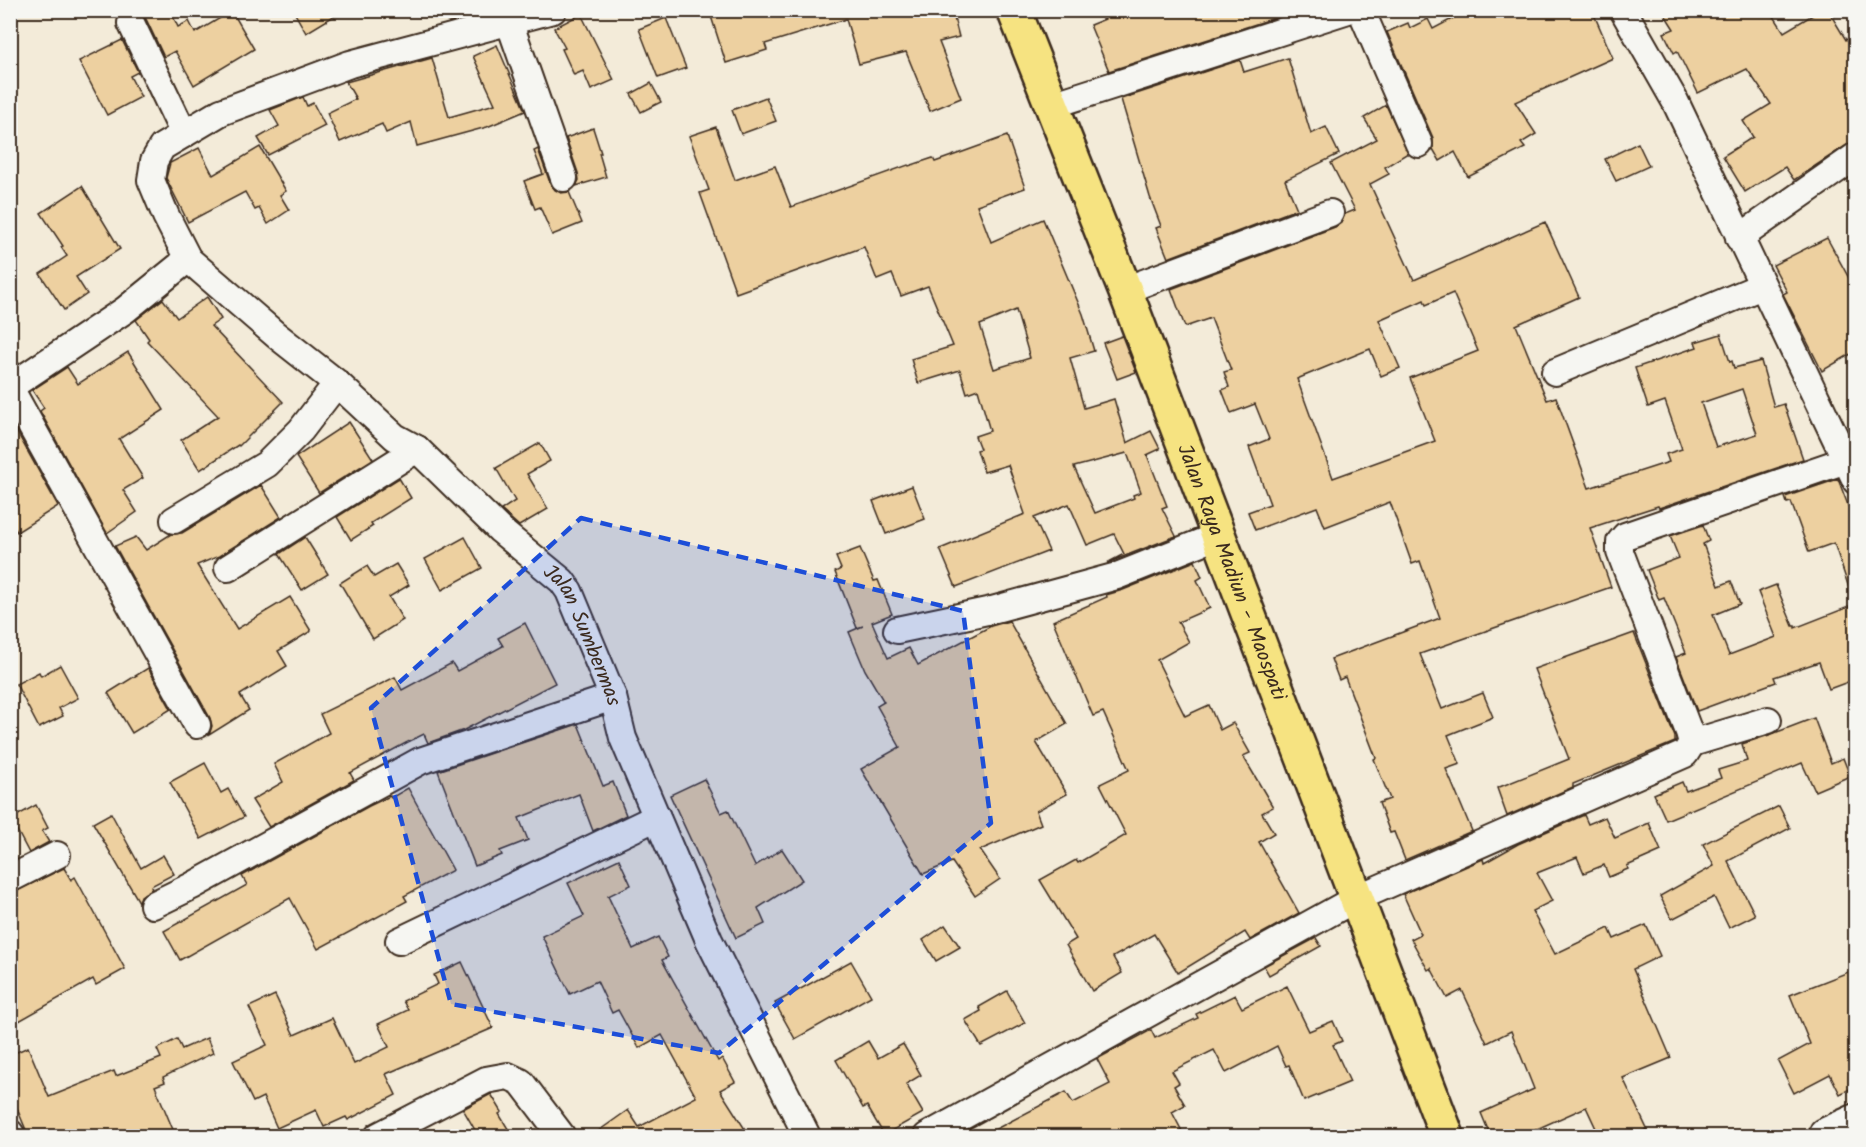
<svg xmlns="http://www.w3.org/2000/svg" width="1866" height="1147" font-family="Kalam,sans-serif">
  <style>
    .building { fill: #edd0a0; stroke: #3b2a1e; stroke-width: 1.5; fill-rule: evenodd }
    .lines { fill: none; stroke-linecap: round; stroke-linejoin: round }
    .street-casing { stroke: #3b2a1e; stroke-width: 30 }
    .highway-casing { stroke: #3b2a1e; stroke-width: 38 }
    .street { stroke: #f6f6f2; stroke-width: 26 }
    .highway { stroke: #f6e381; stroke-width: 33 }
    .marked { fill: #1d4ed8; fill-opacity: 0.2; stroke: #1d4ed8; stroke-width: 4.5; stroke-dasharray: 12 8; stroke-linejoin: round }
    .labels { text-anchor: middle; stroke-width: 4.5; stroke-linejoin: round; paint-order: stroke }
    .street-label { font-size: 21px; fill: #3b2a1e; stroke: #f6f6f2 }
  </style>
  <rect width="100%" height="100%" fill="#f3ebd9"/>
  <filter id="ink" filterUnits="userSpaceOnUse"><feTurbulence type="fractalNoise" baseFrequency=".0167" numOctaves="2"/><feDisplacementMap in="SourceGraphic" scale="12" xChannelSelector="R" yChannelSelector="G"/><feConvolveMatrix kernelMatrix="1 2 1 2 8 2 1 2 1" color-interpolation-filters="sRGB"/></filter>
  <g filter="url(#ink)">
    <g class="building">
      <polygon points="139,10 170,10 178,27 189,21 195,33 232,11 254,49 194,85 175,51 164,57 145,17"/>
      <polygon points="293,10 344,10 306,33"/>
      <polygon points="709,10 952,10 959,37 939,42 961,98 930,111 906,52 859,64 846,19 765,44 767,50 726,63"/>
      <polygon points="1102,10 1293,10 1293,12 1109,71 1090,25 1105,19"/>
      <polygon points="1469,10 1592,10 1613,58 1515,102 1536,134 1521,143 1525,148 1468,177 1455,152 1440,161 1433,149 1433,138 1387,32 1408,23 1410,28 1428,19 1433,29"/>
      <polygon points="1662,10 1770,10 1784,32 1821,10 1828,10 1846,40 1856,34 1856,139 1794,180 1785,167 1745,192 1723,156 1753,137 1743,121 1771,104 1747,69 1698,93 1677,51 1674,53 1664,33 1674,29"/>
      <polygon points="581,14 614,80 591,90 583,71 574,75 562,49 565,48 554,28"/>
      <polygon points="666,18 686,68 658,78 639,29"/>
      <polygon points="122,40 138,72 130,76 141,97 107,115 79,61"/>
      <polygon points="497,45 525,111 487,127 417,146 411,122 386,133 382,124 340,142 327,113 356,99 346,82 432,58 449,117 495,104 473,56"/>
      <polygon points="1288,58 1311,134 1326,127 1339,154 1285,180 1297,209 1168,258 1156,228 1161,226 1150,197 1121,99 1240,60 1244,72"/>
      <polygon points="651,83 661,102 641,112 631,94"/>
      <polygon points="303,97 307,106 313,103 325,126 268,155 258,138 279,126 270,110"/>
      <polygon points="766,97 776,121 741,134 732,110"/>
      <path d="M1386,105L1408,153L1385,167L1389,174L1370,184L1414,280L1545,222L1579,297L1516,325L1547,400L1556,397L1589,488L1669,462L1666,454L1682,449L1665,401L1648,407L1635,368L1697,347L1695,342L1721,334L1730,362L1732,361L1734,368L1761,361L1774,407L1784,404L1803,459L1659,508L1658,506L1590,528L1611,587L1420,654L1442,709L1483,693L1493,717L1448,735L1460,764L1446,769L1472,831L1405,860L1394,832L1390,833L1379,803L1390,799L1374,759L1376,758L1345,677L1339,680L1331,659L1440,618L1420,561L1412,564L1390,502L1325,527L1317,507L1255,530L1248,512L1270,504L1249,447L1269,439L1255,404L1231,413L1222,390L1229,387L1224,372L1231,370L1211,318L1185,327L1171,289L1335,227L1341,223L1345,214L1355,210L1331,163L1377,139L1364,118ZM1453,293L1478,351L1410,378L1435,441L1333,478L1297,379L1370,349L1381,376L1400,368L1379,320L1424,300L1426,305ZM1742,389L1757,434L1716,447L1701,403Z"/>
      <path d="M716,127L735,180L775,166L791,207L908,165L909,166L933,158L935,162L1007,136L1025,188L977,205L991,242L1043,219L1083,314L1094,351L1070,358L1084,408L1114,399L1127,443L1151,431L1160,449L1147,455L1167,506L1162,508L1176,536L1107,563L1124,554L1114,534L1087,545L1069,504L1034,518L1049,551L956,587L940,549L1025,514L1008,465L984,472L977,450L980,449L975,436L990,431L978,389L967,393L960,370L918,383L911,359L953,346L928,286L901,296L892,274L877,280L864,247L736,293L700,193L709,190L689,136ZM1016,310L1030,358L994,369L980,325ZM1127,453L1141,492L1133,495L1134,498L1095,513L1074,467Z"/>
      <polygon points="593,128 601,153 599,153 606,177 576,186 579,180 578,173 566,138"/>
      <polygon points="1638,143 1649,166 1616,181 1605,159"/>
      <polygon points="260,147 286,191 280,195 289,210 268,224 259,208 255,210 245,192 188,222 166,178 170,163 199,148 213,175"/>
      <polygon points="538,149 550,183 555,190 561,193 569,192 582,223 552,235 540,207 535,209 524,181 543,174 534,151"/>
      <polygon points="82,186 120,249 76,277 87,294 64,310 40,274 67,256 61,247 63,246 41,213"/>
      <polygon points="1827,238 1856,291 1856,351 1822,371 1783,294 1787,292 1773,265"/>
      <polygon points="207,297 221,319 211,326 283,402 239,446 238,445 200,470 181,440 218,416 147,341 149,339 136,320 163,299 177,318"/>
      <polygon points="1122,336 1136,372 1117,379 1103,343"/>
      <polygon points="128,352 164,410 119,439 143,478 123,490 137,512 107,533 40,411 44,408 32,390 67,367 78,384"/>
      <polygon points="349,422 373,459 319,493 296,457"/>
      <polygon points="14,427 58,506 17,532 10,521 10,429"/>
      <polygon points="540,443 550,461 527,474 548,509 519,526 501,510 515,501 496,468"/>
      <polygon points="399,478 411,498 371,523 373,526 351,540 337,517"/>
      <polygon points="1838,479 1856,526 1856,597 1852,597 1834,543 1809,552 1791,502 1787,503 1785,497"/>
      <polygon points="261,485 281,517 219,556 197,565 237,629 290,597 311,631 278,651 287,666 240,695 249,710 209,735 212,726 210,718 115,546 136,537 146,550 171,534 182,533"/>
      <polygon points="912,486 925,519 886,534 873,501"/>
      <polygon points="1703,525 1709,541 1703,544 1719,586 1731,581 1740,604 1713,615 1729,655 1776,637 1758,592 1776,585 1793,626 1795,626 1795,628 1856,604 1856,679 1829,689 1819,662 1774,677 1776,682 1697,711 1676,657 1686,653 1664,598 1659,600 1647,570 1679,558 1670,536"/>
      <polygon points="305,537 328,574 302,590 279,554"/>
      <polygon points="465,537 482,568 442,590 425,559"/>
      <polygon points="860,548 874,581 878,580 892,614 872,622 888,658 909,648 918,665 991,626 1009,621 1067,724 1036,742 1067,794 1036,811 1041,824 980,850 1000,879 975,896 952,862 923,874 861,769 900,747 877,706 884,702 865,670 849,632 863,626 857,628 835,572 841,569 836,557"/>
      <polygon points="1195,561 1202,577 1197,580 1210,608 1178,622 1189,642 1157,660 1185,716 1209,705 1220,730 1233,723 1250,753 1243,756 1273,807 1262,813 1274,833 1259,842 1299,913 1250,940 1245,932 1178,973 1154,934 1113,957 1122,973 1092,991 1066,945 1076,939 1040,880 1076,860 1078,863 1126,835 1100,784 1129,770 1103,712 1093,716 1053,621 1107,597 1106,595 1123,590"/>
      <polygon points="396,564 409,585 389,597 403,620 373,639 340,583 367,566 374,577"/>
      <polygon points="525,623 555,683 464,730 428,743 424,734 406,743 350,773 354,780 269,827 252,800 283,782 274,764 329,733 320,714 395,677 402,690 452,663 457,671 503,646 498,638"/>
      <polygon points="1634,633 1675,737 1675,742 1573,784 1573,787 1507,816 1497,788 1569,759 1534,669"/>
      <polygon points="60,665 78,698 59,708 63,716 39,728 16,684 39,672 41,676"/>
      <polygon points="148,668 171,709 132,733 108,693"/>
      <polygon points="1814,718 1831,763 1843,758 1850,776 1815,791 1802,763 1666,820 1654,794 1682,782 1686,791 1721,778 1718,770 1747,761 1742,744 1772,734"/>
      <polygon points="578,724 603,786 613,782 626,815 593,831 579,794 519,818 528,840 500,851 502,855 475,866 438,771"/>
      <polygon points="205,763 221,793 228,789 244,817 201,839 170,782"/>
      <polygon points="704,779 721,813 728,810 755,866 782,849 802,880 758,908 765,924 736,938 670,795"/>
      <polygon points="408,788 453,870 404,896 407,901 318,949 290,898 180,960 164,931 247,885 242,876 369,806 390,796 391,798"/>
      <polygon points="36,805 48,828 42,831 49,842 29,853 11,819"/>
      <polygon points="1779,806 1790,828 1728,861 1755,915 1729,928 1714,897 1672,919 1660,896 1714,866 1703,844"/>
      <polygon points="111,813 141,868 163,855 174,874 151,886 152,889 141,896 139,902 93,823"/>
      <polygon points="1584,815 1588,824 1605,817 1615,838 1649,823 1661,851 1627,866 1628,869 1609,877 1604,865 1584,873 1577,857 1537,873 1552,901 1532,911 1555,954 1609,928 1614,939 1646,925 1660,956 1633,969 1671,1058 1623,1078 1647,1129 1632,1137 1600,1137 1586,1107 1519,1137 1491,1137 1481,1113 1534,1089 1511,1031 1487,1043 1462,990 1447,998 1431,968 1428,970 1411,939 1421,934 1403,894 1483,859 1484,863 1518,844"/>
      <polygon points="619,859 631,885 608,896 633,949 658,937 668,957 662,960 718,1061 722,1058 735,1082 720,1090 750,1137 590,1137 628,1110 639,1127 696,1097 662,1035 639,1048 618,1010 612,1013 597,981 570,994 542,936 584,916 568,883"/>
      <polygon points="64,868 71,880 75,877 125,969 96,985 93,979 19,1021 10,1006 10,894"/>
      <polygon points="945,925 960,947 936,961 923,940"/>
      <polygon points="1316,938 1321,946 1269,975 1264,966"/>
      <polygon points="851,961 871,996 795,1039 775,1003"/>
      <polygon points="462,962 493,1028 386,1074 396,1095 348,1120 346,1117 324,1127 316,1110 277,1128 263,1097 253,1102 233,1061 267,1045 249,1007 275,995 294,1035 332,1018 354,1064 389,1047 378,1024 408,1010 403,1001 438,984 434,975"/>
      <polygon points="1856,969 1856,1086 1840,1094 1830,1074 1794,1093 1778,1061 1810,1044 1790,995"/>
      <polygon points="1287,986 1309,1031 1333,1021 1342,1041 1333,1045 1350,1082 1304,1101 1289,1065 1286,1066 1277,1046 1226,1073 1214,1050 1172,1071 1179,1083 1174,1086 1185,1105 1172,1112 1185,1137 981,1137 1066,1092 1073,1103 1110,1084 1097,1059 1151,1030 1155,1038 1198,1018 1196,1014 1235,995 1242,1008"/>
      <polygon points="1007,991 1025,1023 981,1046 965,1020 981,1011 979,1007"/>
      <polygon points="207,1038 213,1053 163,1077 165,1082 155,1086 176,1137 29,1137 10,1092 10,1055 28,1047 49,1097 114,1071 116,1076 161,1058 157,1049 177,1039 182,1049"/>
      <polygon points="868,1041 878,1058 903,1044 921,1075 906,1084 923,1113 884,1135 867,1106 863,1108 836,1060"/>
      <polygon points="491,1094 502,1112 499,1114 513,1137 479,1137 463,1109"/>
    </g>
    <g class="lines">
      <defs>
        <g id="street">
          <polyline points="505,10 564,178"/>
          <polyline points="1361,10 1419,144"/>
          <polyline points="1623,10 1675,101 1856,481"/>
          <polyline points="131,23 184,134"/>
          <polyline points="1052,105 1348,10"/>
          <polyline points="1739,238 1856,156"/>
          <path id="s1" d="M188,259L276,335L337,383L395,437L417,449L500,530L562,581L569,591L613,697L623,738L709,940L807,1136"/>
          <polyline points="1125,290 1330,213"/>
          <polyline points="1555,372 1762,286"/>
          <polyline points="10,387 125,310 188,259 166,216 151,180 154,161 162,147 221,112 350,64 553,10"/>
          <polyline points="10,388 197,725"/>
          <polyline points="174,520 267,464 301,430 337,383"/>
          <polyline points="228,568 417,449"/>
          <polyline points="897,630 992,610 1117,576 1217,536"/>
          <polyline points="1692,743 1768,720"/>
          <polyline points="10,879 57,855"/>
          <polyline points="153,905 192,886 420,761 613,697"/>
          <polyline points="399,941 657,817"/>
          <polyline points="10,1133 12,1136"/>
          <polyline points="378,1136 486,1080 508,1076 521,1082 562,1136"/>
          <polyline points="927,1136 1355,899 1685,754 1692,743 1689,732 1620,552 1620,542 1625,536 1846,460"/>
          <polyline points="1825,1136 1823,1132 1856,1117"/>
        </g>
        <g id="highway">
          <path id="s2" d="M1014,10L1125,290L1447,1136"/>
        </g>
      </defs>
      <use href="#street" class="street-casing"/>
      <use href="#highway" class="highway-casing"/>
      <use href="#street" class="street"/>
      <use href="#highway" class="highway"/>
    </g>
  </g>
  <path class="marked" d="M581,518L963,611L991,823L719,1053L451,1004L371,708Z"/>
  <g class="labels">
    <g class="street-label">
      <text dy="7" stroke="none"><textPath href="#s2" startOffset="603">Jalan Raya Madiun - Maospati</textPath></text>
      <text dy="7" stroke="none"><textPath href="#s1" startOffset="552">Jalan Sumbermas</textPath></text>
    </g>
  </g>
  <rect width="1866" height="1147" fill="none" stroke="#f6f6f2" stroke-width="36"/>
  <rect x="18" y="18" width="1830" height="1111" fill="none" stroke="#3b2a1e" stroke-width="2" filter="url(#ink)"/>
</svg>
